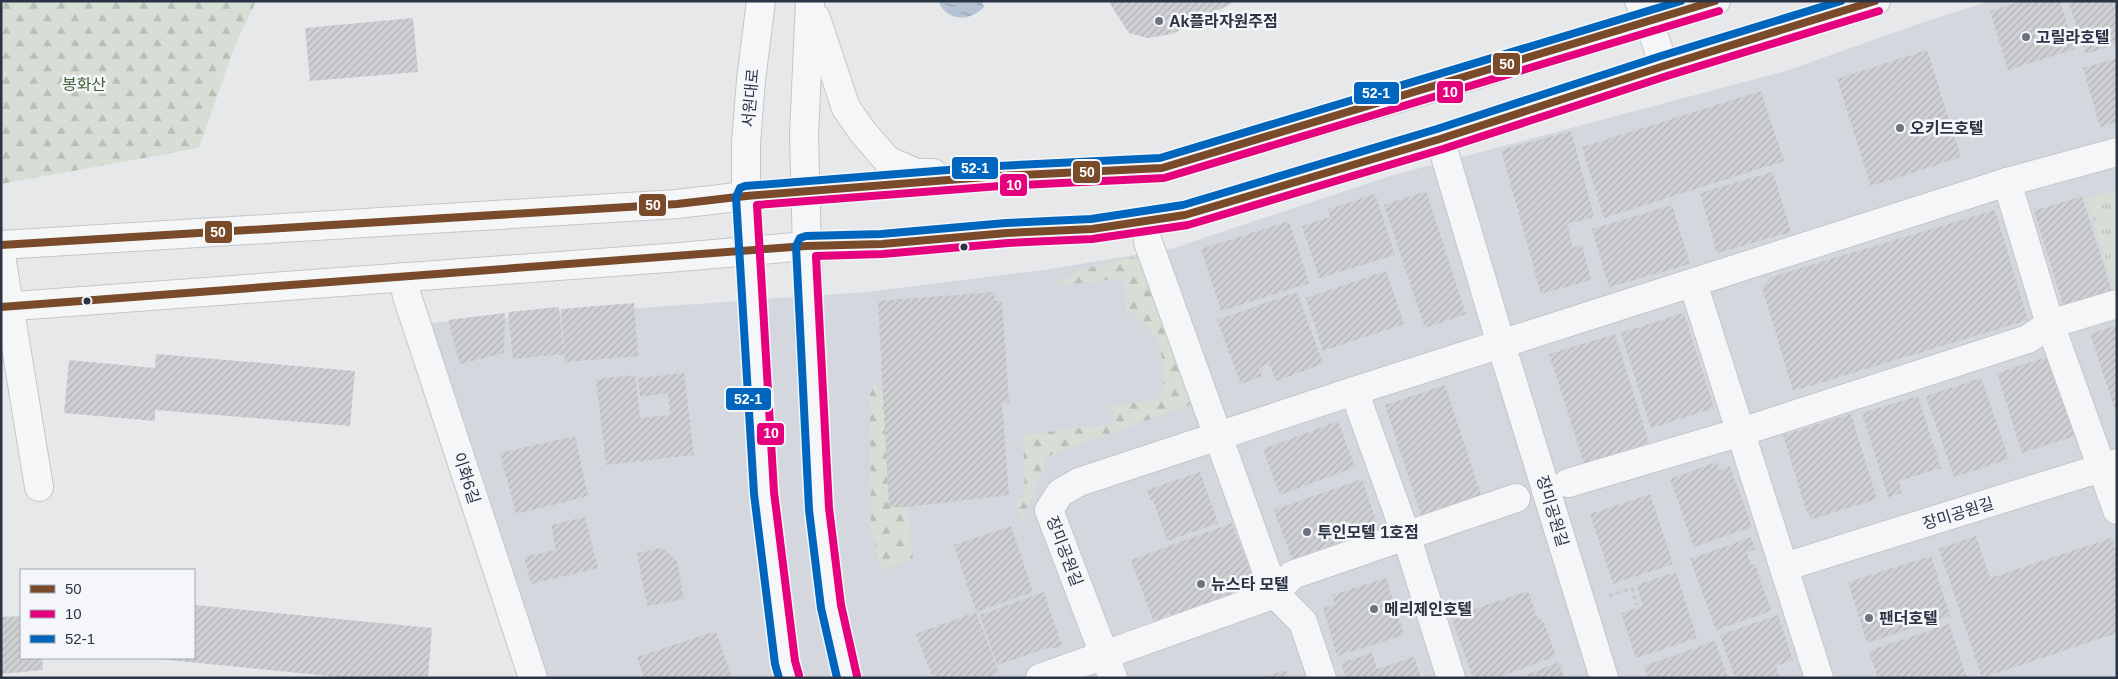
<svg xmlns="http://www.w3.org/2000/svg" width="2118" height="679" font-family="Helvetica,'Noto Sans KR',sans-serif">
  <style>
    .built { fill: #d4d7dd }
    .grass { fill: url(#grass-tufts) }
    .forest { fill: url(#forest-firs) }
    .water { fill: url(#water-ripples) }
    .building { fill: url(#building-hatch) }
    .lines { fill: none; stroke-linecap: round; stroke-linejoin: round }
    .minor-casing { stroke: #c4c6c8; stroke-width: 30 }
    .path { stroke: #c5c6ca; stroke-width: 3; stroke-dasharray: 4 4; stroke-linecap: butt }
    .minor { stroke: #f5f6f7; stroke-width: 28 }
    .bus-1-casing { stroke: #f4f6f9; stroke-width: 11 }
    .bus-2-casing { stroke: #f4f6f9; stroke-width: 11 }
    .bus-3-casing { stroke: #f4f6f9; stroke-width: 11 }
    .bus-1 { stroke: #7a4b2a; stroke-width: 8 }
    .bus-2 { stroke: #e5007d; stroke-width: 8 }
    .bus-3 { stroke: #0065bd; stroke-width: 8 }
    .poi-dot { fill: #6c737f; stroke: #f4f6f9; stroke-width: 2 }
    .bus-dot { fill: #2b3445; stroke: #f4f6f9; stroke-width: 2 }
    .labels { text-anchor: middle; stroke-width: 5; stroke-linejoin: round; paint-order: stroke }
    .poi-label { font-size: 16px; font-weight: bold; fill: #2b3445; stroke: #f4f6f9; text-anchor: start }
    .park-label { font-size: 16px; fill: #3f6138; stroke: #f4f6f9 }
    .street-label { font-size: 16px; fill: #2b3445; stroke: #f4f6f9 }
    .line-badge { stroke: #f4f6f9; stroke-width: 2 }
    .badge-label { font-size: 14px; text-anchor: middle; font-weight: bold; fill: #fff }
  </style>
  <defs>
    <pattern id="grass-tufts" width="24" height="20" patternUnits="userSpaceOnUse" patternTransform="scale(1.25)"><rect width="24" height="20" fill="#d6ded6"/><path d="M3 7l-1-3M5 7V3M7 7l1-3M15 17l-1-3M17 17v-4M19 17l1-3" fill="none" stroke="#b8bfb9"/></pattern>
    <pattern id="forest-firs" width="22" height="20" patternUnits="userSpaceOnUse" patternTransform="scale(1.25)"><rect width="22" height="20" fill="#d6ded6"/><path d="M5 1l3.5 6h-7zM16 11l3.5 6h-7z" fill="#b8bfb9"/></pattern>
    <pattern id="water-ripples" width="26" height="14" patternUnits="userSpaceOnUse" patternTransform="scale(1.25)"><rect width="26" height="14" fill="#b4c4d5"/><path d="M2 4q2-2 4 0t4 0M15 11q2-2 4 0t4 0" fill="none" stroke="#93a0af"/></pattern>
    <pattern id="building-hatch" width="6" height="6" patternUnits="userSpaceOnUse" patternTransform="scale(1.25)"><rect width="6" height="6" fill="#ced0d3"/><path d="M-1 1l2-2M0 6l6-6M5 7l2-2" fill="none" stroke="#b1b3b6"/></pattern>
  </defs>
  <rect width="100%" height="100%" fill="#e6e8ea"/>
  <polygon class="built" points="1990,1 2117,1 2117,678 537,678 427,323 866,292 1050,269 1171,249 1390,176 1786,71 1924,22"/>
  <polygon class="grass" points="2117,190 2117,292 2115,293 2087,199"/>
  <g class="forest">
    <polygon points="1,1 256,1 234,48 199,148 1,184"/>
    <polygon points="1130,257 1145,260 1192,404 1047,456 1022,522 1017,500 1025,497 1023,435 1114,424 1112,406 1160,399 1165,377 1159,341 1134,313 1126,311 1123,278 1055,286 1078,271"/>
    <polygon points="874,385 883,393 889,507 907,507 913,559 881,570 871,528 870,394"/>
  </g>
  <path class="water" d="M938,1H981L984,7C970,22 947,22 938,1Z"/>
  <g class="building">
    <polygon points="1108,1 1236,1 1172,34 1147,38 1129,33"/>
    <polygon points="2022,1 2060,1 2075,49 2008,70 1990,11"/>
    <polygon points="2068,1 2117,1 2117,44 2086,54"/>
    <polygon points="413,18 418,72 310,81 305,28"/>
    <polygon points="1927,50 1961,157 1871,186 1837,79"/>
    <polygon points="2117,58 2117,122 2100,127 2083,68"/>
    <polygon points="1761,91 1784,161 1604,218 1582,147"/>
    <polygon points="1571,131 1594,217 1567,224 1573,248 1582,245 1591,280 1541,294 1501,150"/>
    <polygon points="1773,172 1791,232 1717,253 1700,193"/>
    <polygon points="1426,191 1466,314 1425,328 1384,205"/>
    <polygon points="1375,194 1395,255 1319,278 1302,226 1330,217 1328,209"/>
    <polygon points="2082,196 2112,292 2064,308 2034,211"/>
    <polygon points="1672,205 1690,264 1609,287 1592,229"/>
    <polygon points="1995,210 2028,320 1793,391 1762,287 1771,277"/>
    <polygon points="1289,221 1309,283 1221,311 1201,249"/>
    <polygon points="1386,271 1404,324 1323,351 1306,298"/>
    <polygon points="995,292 995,301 1002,301 1009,402 1002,403 1009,495 907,507 889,507 878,301"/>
    <polygon points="1297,292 1323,364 1276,381 1269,364 1259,368 1262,376 1241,384 1217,320"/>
    <polygon points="634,303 638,356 565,362 561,309"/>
    <polygon points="559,307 564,354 513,359 508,312"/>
    <polygon points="505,313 504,353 460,364 448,320"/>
    <polygon points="1684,313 1714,408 1651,428 1621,333"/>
    <polygon points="2117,325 2117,413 2116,413 2090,334"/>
    <polygon points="1615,334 1649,443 1584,463 1549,354"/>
    <polygon points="156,354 355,371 350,426 155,410 155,421 64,413 69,360 155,368"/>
    <polygon points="2054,355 2079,435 2022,453 1997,373"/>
    <polygon points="684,373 694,455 606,465 596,379 635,375 640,418 670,415 668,393 640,397 638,378"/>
    <polygon points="1981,378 2009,459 1954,477 1926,396"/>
    <polygon points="1445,385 1482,498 1422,518 1385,405"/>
    <polygon points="1918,396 1941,468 1899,481 1902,493 1888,497 1862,413"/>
    <polygon points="1851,414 1877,499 1812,519 1806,510 1783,435"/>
    <polygon points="1338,421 1355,467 1280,495 1263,449"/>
    <polygon points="575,436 588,496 516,514 500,453"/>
    <polygon points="1717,462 1719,470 1730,466 1752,527 1694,547 1670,479"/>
    <polygon points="1200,472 1218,523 1167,541 1153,500 1151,501 1147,490"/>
    <polygon points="1362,479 1379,529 1292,559 1274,510"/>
    <polygon points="1650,494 1673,564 1613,584 1590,514"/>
    <polygon points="585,517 598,568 531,584 524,557 556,550 551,525"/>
    <polygon points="1232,523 1257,588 1172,619 1171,614 1162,617 1164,622 1155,625 1131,560"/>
    <polygon points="1011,526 1033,592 976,612 954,545"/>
    <polygon points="1976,536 1990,578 2111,538 2117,554 2117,633 1982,678 1939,549"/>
    <polygon points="1751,537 1755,550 1747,552 1751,565 1755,564 1771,611 1716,630 1690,559"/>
    <polygon points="662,548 677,561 684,599 647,606 637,553"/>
    <polygon points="1931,556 1950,616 1867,643 1848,582"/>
    <polygon points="1676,572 1697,638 1636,658 1621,613 1643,606 1636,585"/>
    <polygon points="1386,578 1404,635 1337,656 1323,608 1335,605 1332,595"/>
    <polygon points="1528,591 1537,617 1544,623 1556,656 1497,678 1473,678 1451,617"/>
    <polygon points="1044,592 1062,646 1051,649 1051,647 997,665 980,615"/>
    <polygon points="194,605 432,628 428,678 347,678 159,659 194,658"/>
    <polygon points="976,612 999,673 986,678 933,678 916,634"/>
    <polygon points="1778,615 1793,660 1776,666 1780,678 1735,678 1720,635"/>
    <polygon points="21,616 21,658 42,658 43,670 1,674 1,617"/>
    <polygon points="1949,624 1967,678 1878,678 1869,651"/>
    <polygon points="716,631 732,678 644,678 637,657"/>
    <polygon points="1715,641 1728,678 1648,678 1644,666"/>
    <polygon points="1372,653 1377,669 1414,657 1421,678 1346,678 1341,663"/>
    <polygon points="1559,662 1565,678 1518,678"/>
    <polygon points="1286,670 1288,678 1263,678 1263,677"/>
  </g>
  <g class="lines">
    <defs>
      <g id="minor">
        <polyline points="761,1 751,80 746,143 746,196 764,493 785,663 789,678"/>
        <polyline points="810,1 804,135 809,327 819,509 831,607 847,678"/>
        <polyline points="1639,1 1649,22 1664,66"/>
        <polyline points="816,18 846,108 862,131 887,160 916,173 933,173"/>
        <polyline points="1440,139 1501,344 1604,678"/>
        <polyline points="2007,182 2050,324 2117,510"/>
        <polyline points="1148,242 1275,594 1303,622 1322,678"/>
        <polyline points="1,245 677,204 746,196 999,176 1162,168 1429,89 1716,1"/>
        <polyline points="1,256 39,487"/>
        <polyline points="403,277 407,296 533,678"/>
        <polyline points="1693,283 1819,678"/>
        <polyline points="1,307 680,257 806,246 882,244 1007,233 1092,229 1185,215 1440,139 1664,66 1876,1"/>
        <polyline points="1354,391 1406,535 1451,678"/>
        <polyline points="1568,483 1741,432 2028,339 2050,324 2117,304"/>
        <polyline points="1784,567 2117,463"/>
        <polyline points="1040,678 1275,594 1292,575 1516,498"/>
        <polyline points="1113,678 1049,510 1060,493 1079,482 1354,391 2007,182 2117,152"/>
      </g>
    </defs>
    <use href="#minor" class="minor-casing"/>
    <polyline class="path" points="1609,596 1632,588 1637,605"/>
    <use href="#minor" class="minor"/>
    <defs>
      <g id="bus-1">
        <polyline points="1,245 677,204 746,196 999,176 1162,168 1715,1"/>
        <polyline points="1,307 806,246 882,244 1007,233 1092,229 1185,215 1440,139 1664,66 1875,1"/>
      </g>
      <g id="bus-2">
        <polyline points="799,675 795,661 774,492 757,205 1000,186 1164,178 1719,11"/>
        <polyline points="857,676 841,605 829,508 816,256 883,254 1008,243 1092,239 1188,225 1443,149 1667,76 1879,11"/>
      </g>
      <g id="bus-3">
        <polyline points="779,678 775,664 754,494 736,197 740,188 745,186 998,166 1160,158 1681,1"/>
        <polyline points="837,678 821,608 809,510 796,246 800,238 806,236 881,234 1006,223 1091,219 1183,205 1437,129 1661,56 1841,1"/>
      </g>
    </defs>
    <use href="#bus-1" class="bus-1-casing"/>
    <use href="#bus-2" class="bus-2-casing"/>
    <use href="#bus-3" class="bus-3-casing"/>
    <use href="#bus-1" class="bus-1"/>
    <use href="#bus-2" class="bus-2"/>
    <use href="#bus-3" class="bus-3"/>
  </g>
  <g class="poi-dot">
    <circle cx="1159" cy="21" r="5"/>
    <circle cx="2026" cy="37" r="5"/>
    <circle cx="1900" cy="128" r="5"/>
    <circle cx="1307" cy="532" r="5"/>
    <circle cx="1201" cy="584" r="5"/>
    <circle cx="1374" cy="609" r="5"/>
    <circle cx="1869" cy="618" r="5"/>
  </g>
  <g class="bus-dot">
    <circle cx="964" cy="247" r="4.5"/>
    <circle cx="87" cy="301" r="4.5"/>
  </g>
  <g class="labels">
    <g class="poi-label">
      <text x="1169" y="27">Ak플라자원주점</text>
      <text x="2036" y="43">고릴라호텔</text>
      <text x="1910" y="134">오키드호텔</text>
      <text x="1317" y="538">투인모텔 1호점</text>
      <text x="1211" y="590">뉴스타 모텔</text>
      <text x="1384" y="615">메리제인호텔</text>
      <text x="1879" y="624">팬더호텔</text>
    </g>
    <g class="park-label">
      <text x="84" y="90">봉화산</text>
    </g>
    <g class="street-label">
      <text transform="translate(750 98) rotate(-85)" y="6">서원대로</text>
      <text transform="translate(467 478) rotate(72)" y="6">이화6길</text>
      <text transform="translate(1553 511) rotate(73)" y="6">장미공원길</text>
      <text transform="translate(1958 513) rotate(-17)" y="6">장미공원길</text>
      <text transform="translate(1065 551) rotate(69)" y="6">장미공원길</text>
    </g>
  </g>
  <g class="line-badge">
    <rect x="1492" y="52" width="29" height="24" rx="5" fill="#7a4b2a"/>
    <rect x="1436" y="80" width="28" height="24" rx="5" fill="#e5007d"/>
    <rect x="1353" y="81" width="47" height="24" rx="5" fill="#0065bd"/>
    <rect x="951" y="156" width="48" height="24" rx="5" fill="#0065bd"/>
    <rect x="1072" y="160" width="29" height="24" rx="5" fill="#7a4b2a"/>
    <rect x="999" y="173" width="29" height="24" rx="5" fill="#e5007d"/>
    <rect x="638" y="193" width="29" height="24" rx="5" fill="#7a4b2a"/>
    <rect x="204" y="220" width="29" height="24" rx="5" fill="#7a4b2a"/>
    <rect x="725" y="387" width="47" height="24" rx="5" fill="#0065bd"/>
    <rect x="756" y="422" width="29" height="24" rx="5" fill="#e5007d"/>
  </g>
  <g class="badge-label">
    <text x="1507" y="69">50</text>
    <text x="1450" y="97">10</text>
    <text x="1376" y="98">52-1</text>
    <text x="975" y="173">52-1</text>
    <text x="1087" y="177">50</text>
    <text x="1014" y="190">10</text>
    <text x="653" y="210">50</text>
    <text x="218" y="237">50</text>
    <text x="748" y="404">52-1</text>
    <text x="771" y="438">10</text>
  </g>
  <rect width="2118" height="679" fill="none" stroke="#2b3445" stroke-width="5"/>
  <rect x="20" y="569" width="175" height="90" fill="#f4f6f9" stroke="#a4a8b1"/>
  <rect x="30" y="585" width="25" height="8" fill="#7a4b2a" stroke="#a4a8b1"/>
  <text x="65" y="594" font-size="15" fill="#2b3445">50</text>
  <rect x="30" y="610" width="25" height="8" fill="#e5007d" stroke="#a4a8b1"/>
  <text x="65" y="619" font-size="15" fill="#2b3445">10</text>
  <rect x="30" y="635" width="25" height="8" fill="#0065bd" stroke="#a4a8b1"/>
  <text x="65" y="644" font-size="15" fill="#2b3445">52-1</text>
</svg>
